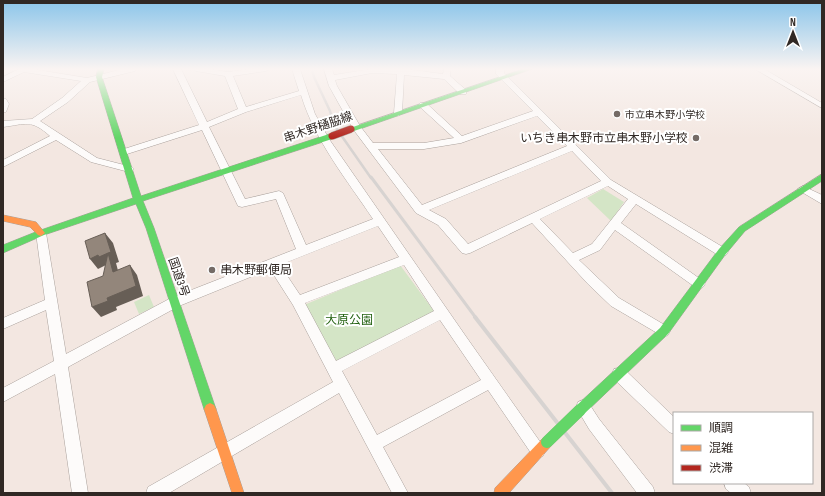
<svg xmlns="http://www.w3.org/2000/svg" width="825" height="496" font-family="'Sofia Sans Condensed','Noto Sans JP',sans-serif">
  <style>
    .green { fill: #d4e5c6 }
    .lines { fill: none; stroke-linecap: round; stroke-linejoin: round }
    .street-casing { stroke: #aaa19c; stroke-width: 1 }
    .fast-casing { stroke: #aaa19c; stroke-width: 1 }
    .slow-casing { stroke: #aaa19c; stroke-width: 1 }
    .street { fill: #fdfbfa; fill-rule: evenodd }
    .fast { fill: #63d668; fill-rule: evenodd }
    .slow { fill: #ff974d; fill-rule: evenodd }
    .rail-far2 { stroke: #d7d3d1; stroke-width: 2.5 }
    .rail-far1 { stroke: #d7d3d1; stroke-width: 3 }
    .rail { stroke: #d7d3d1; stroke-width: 4 }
    .fast-bridge-casing { stroke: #aaa19c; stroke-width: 12; stroke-linecap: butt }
    .jam-bridge-casing { stroke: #aaa19c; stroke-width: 8; stroke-linecap: butt }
    .fast-bridge { stroke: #63d668; stroke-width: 12 }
    .jam-bridge { stroke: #b3261e; stroke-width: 7 }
    .shaded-wall { fill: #675e56 }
    .building { fill: #93867b; stroke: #675e56 }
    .poi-dot { fill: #746b66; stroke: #fff; stroke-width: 1.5 }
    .labels { text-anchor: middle; stroke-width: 4; stroke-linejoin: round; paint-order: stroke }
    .far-poi-label { font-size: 10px; fill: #302824; stroke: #fff; text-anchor: start }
    .street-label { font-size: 12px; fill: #302824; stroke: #fff }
    .poi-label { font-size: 12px; fill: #302824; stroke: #fff; text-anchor: end }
    .park-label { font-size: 12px; fill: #246212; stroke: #fff }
  </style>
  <rect width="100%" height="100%" fill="#f3e7e1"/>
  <g class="green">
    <polygon points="603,189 624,202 611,221 587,198"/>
    <polygon points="400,265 434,311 337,362 304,305"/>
    <polygon points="149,295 154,307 139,314 134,302"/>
  </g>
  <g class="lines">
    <defs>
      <g id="street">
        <path d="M19,69H32L87,78L123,69H136L135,71L90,82L68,102L40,121L97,158L132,167L134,169L132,171L129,172L91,162L56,140L3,167V160L50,136C31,119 26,124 3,127V121L32,119L62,98L81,81L24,72L3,82V77Z"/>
        <path d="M173,69H181L207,122L238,109L225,76L196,71L192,69H210L228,72L249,69H270L266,71L233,76L246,107L299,91L292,69H300L315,114L329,139L467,338L543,446L545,451L543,456L538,458L533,456L488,390L383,447L408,493H392L339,393L169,493H146L148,487L333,382L293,305L270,269L179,306L68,367L88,493H72L55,374L3,402V388L54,361L46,310L3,329V318L45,300L36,233L37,230H45L46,233L66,354L171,298L296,249L276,199L242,207L238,206L202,130L127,154H121L119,152L121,150L199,125ZM301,95C315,141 347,180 373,219L306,245L283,193L279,191L245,199L209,127L246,112ZM378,226L399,257L300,295L280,265ZM404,265L434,311L336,361L305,303ZM440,320L481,380L377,435L342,371Z"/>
        <path d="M324,69H332L334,75L371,69H405L443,74L444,69H450V76L466,90V94H460L444,79L404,75L402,113L398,116L394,113L397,74L372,73L335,80L337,86L360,126L373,143H424L454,138L420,107L419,105L420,103H426L462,136L533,111L496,74V69H504V73L611,180L726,249L728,252L726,255L722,256L718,255L636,204L621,223L703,281L705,284L703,287L699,289L695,287L615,230L600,250L579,260L619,298L668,327L670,331L668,335L664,337L611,306L588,284L532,223L470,253L466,254L462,253L438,225L416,213L353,129L329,86ZM537,116L567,146L422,205L378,149H424L461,143ZM572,151L601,181L468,244L446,219L429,210ZM608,186L628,199L592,244L573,253L540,219Z"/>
        <polygon points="755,69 764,69 822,103 822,108"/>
        <polygon points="3,99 6,99 9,104 6,112 3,112"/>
        <polygon points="803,186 822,195 822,204 800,191 798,189"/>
        <polygon points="619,368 624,369 674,417 674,434 669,432 614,379 612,374 614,369"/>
        <polygon points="583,400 588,402 599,419 653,487 655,493 637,493 589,429 576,407 578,402"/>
        <polygon points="724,483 744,483 749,487 751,493 731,493 726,489"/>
      </g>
      <g id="fast">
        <polygon points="98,69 104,69 102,77 141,196 329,134 332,134 336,136 335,138 143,201 154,228 216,409 214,413 210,415 206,413 204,409 146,228 136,204 44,235 3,253 3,245 38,231 133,198 96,77"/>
        <polygon points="523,69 532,69 354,131 348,131 347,129"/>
        <polygon points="822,174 822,181 745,231 725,255 668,334 584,414 580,416 576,414 574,410 576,406 660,328 719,249 739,227"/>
      </g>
      <g id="slow">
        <polygon points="3,215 36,222 45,233 41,236 38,235 30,227 3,221"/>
        <polygon points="210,403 214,405 216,409 244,493 232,493 204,409 206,405"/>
        <polygon points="547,436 551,438 553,442 551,446 509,493 494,493 495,488 543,438"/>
      </g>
    </defs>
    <use href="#street" class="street-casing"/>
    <use href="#fast" class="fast-casing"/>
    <use href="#slow" class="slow-casing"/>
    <use href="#street" class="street"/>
    <use href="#fast" class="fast"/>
    <use href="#slow" class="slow"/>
    <polyline class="rail-far2" points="312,69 314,77 330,111 334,125 371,178"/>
    <polyline class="rail-far1" points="371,177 476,318"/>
    <polyline class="rail" points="475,317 612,493"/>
    <defs>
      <polyline id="fast-bridge" points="547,442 580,410"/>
      <polyline id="jam-bridge" points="332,136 351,129"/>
    </defs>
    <use href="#fast-bridge" class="fast-bridge-casing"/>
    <use href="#jam-bridge" class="jam-bridge-casing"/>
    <use href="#fast-bridge" class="fast-bridge"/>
    <use href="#jam-bridge" class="jam-bridge"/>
  </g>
  <g class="shaded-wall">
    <polygon points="105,233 113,243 119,262 116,263 121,282 106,265 98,269 90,259"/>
    <polygon points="130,265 137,275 143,296 116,307 117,310 101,317 92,307 107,298"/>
  </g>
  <polygon class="building" points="105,233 111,252 108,253 113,272 130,265 136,286 107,298 108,301 92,307 87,282 103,276 108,253 99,257 98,255 90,259 85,241"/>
  <linearGradient id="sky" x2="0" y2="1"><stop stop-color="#8bc5ea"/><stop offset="0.5" stop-color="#faf4f2"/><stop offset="1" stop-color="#faf4f2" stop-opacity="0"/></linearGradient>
  <rect width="825" height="138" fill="url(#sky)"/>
  <g class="poi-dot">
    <circle cx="617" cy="114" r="4"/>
    <circle cx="696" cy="138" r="4"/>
    <circle cx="212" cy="270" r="4"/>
  </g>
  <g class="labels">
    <g class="far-poi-label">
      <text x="625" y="118">市立串木野小学校</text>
    </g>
    <g class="street-label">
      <text transform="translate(318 127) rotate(-19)" y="4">串木野樋脇線</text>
      <text transform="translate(179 277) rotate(71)" y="4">国道3号</text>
    </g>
    <g class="poi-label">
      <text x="688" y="142">いちき串木野市立串木野小学校</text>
      <text x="220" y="274" text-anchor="start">串木野郵便局</text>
    </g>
    <g class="park-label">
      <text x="349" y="324">大原公園</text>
    </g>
  </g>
  <rect width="825" height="496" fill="none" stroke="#302824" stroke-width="8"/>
  <rect x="673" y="412" width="140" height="72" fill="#ffffff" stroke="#aca9a7"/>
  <rect x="681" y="425" width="20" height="6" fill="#63d668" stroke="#aca9a7"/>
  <text x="709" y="432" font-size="12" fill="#302824">順調</text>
  <rect x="681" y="445" width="20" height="6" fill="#ff974d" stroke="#aca9a7"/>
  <text x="709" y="452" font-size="12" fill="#302824">混雑</text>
  <rect x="681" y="465" width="20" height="6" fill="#b3261e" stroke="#aca9a7"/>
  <text x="709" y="472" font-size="12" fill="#302824">渋滞</text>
  <g transform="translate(793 32)" stroke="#ffffff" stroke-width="3" paint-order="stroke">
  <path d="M0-3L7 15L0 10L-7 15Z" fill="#302824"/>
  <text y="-6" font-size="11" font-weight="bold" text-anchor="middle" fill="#302824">N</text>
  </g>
</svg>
